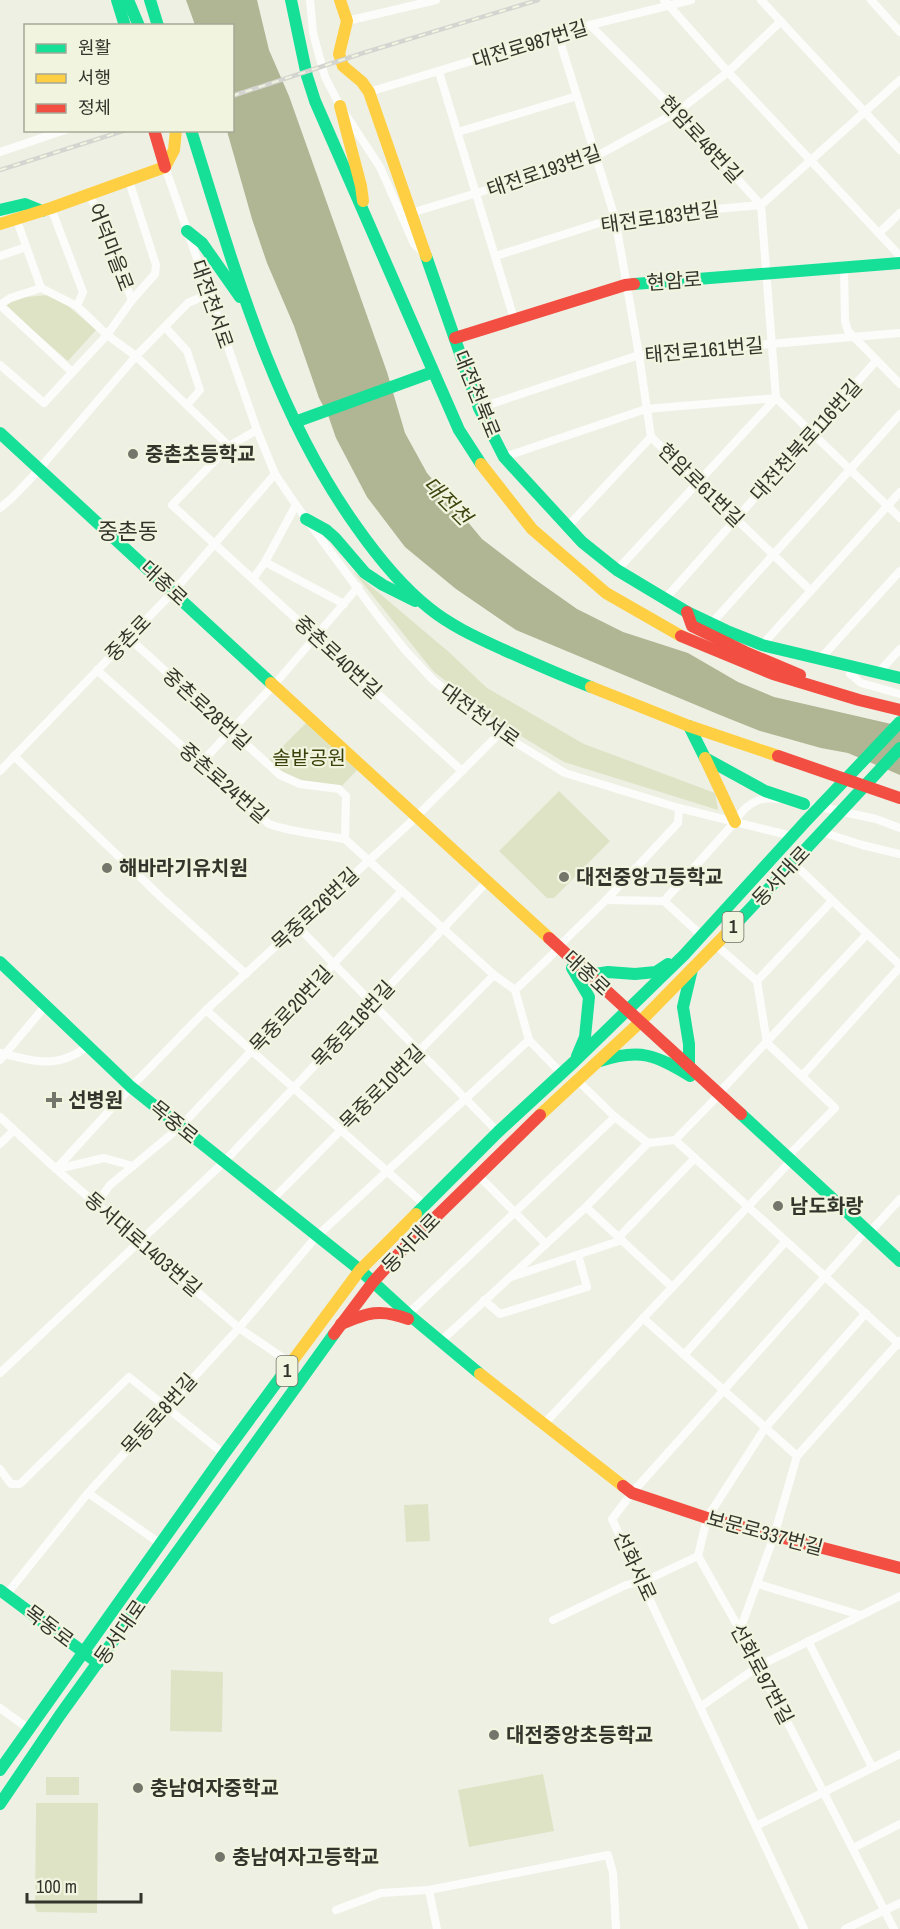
<svg xmlns="http://www.w3.org/2000/svg" width="900" height="1929" font-family="'Archivo Narrow','Noto Sans KR',sans-serif">
  <style>
    .green { fill: #dfe3c5 }
    .water { fill: #b0b593 }
    .lines { fill: none; stroke-linecap: round; stroke-linejoin: round }
    .street { stroke: #fcfdfb; stroke-width: 8 }
    .fast { stroke: #16e098; stroke-width: 12 }
    .slow { stroke: #ffcf43; stroke-width: 12 }
    .jam { stroke: #f24e42; stroke-width: 12 }
    .rail-casing { stroke: #d4d4d0; stroke-width: 4.5 }
    .rail { stroke: #f1f5df; stroke-width: 2; stroke-dasharray: 7; stroke-linecap: butt }
    .poi-dot { fill: #74766c; stroke: #f1f5df; stroke-width: 2 }
    .labels { text-anchor: middle; stroke-width: 4.5; stroke-linejoin: round; paint-order: stroke }
    .shield { fill: #f1f5df; stroke: #6c6f62; stroke-width: 1.5 }
    .shield-label { font-size: 18px; font-weight: bold; fill: #33352c }
    .street-label { font-size: 20px; fill: #33352c; stroke: #f1f5df }
    .poi-label { font-size: 20px; font-weight: bold; fill: #33352c; stroke: #f1f5df; text-anchor: start }
    .park-label { font-size: 20px; fill: #3d420b; stroke: #f1f5df }
    .water-label { font-size: 21px; font-style: italic; fill: #404510; stroke: #f1f5df }
    .quarter-label { font-size: 22px; fill: #33352c; stroke: #f1f5df }
  </style>
  <rect width="100%" height="100%" fill="#eef0e4"/>
  <g class="green">
    <polygon points="48,295 68,306 96,330 68,361 4,305 26,297"/>
    <polygon points="353,571 450,653 487,688 584,744 715,793 718,810 564,762 496,721 433,671"/>
    <polygon points="308,721 359,768 339,789 300,784 266,763"/>
    <polygon points="559,791 610,841 554,898 547,898 499,851"/>
    <polygon points="428,1504 430,1541 406,1542 404,1505"/>
    <polygon points="171,1670 223,1672 222,1732 170,1731"/>
    <polygon points="543,1774 554,1831 469,1847 458,1790"/>
    <rect x="46" y="1777" width="33" height="18"/>
    <polygon points="36,1803 98,1803 97,1913 37,1912 35,1907"/>
  </g>
  <polygon class="water" points="186,0 257,0 269,50 289,96 387,372 405,433 427,473 482,539 533,578 577,609 623,632 688,653 738,682 774,697 900,726 900,775 848,753 821,748 760,731 720,715 516,630 456,589 405,547 367,497 336,438 328,415 319,398 294,326 267,263 252,219 227,131 232,130 232,26 195,25"/>
  <g class="lines">
    <g class="street">
      <polyline points="310,0 313,33 325,77 340,106 380,167 414,244 424,253"/>
      <polyline points="664,0 728,72 900,256"/>
      <polyline points="761,0 900,150"/>
      <polyline points="871,0 900,32"/>
      <polyline points="347,21 436,0"/>
      <polyline points="590,25 677,112 761,205 776,398 900,518"/>
      <polyline points="558,35 615,218 639,355 651,437 811,591"/>
      <polyline points="439,72 514,319"/>
      <polyline points="369,92 590,25 691,0"/>
      <polyline points="458,132 577,96"/>
      <polyline points="0,152 65,130"/>
      <polyline points="165,167 257,430 275,474 296,505 378,616 405,650 434,681 500,733 565,773 679,808 792,836"/>
      <polyline points="90,195 132,300"/>
      <polyline points="51,208 83,292 77,306"/>
      <polyline points="411,213 595,157 677,112 728,72 781,21"/>
      <polyline points="16,218 41,288"/>
      <polyline points="879,233 900,213"/>
      <polyline points="0,256 26,247"/>
      <polyline points="496,256 615,218 761,205 900,80"/>
      <polyline points="844,268 845,321 848,331 900,384"/>
      <polyline points="0,305 10,298 41,288 77,306 107,335 136,356 229,446"/>
      <polyline points="0,305 72,372"/>
      <polyline points="165,327 187,351 200,390 187,405"/>
      <polyline points="0,365 44,403 107,335 132,300 155,274 156,265 129,181"/>
      <polyline points="479,408 639,355 900,333"/>
      <polyline points="257,430 229,446 172,505 462,771"/>
      <polyline points="504,457 646,409 776,398"/>
      <polyline points="0,508 13,497 34,475 136,356 188,303 208,294"/>
      <polyline points="568,526 651,437"/>
      <polyline points="265,562 344,604"/>
      <polyline points="617,570 776,398"/>
      <polyline points="253,579 265,562 296,505"/>
      <polyline points="665,599 876,361"/>
      <polyline points="711,624 900,414"/>
      <polyline points="129,638 280,775 300,784 339,789 346,796 345,839"/>
      <polyline points="762,645 900,492"/>
      <polyline points="821,658 900,571"/>
      <polyline points="850,666 850,674 861,683 900,694"/>
      <path d="M97,670L269,824C294,833 319,834 345,839L494,975L515,990L529,1040L562,1074"/>
      <polyline points="878,673 900,649"/>
      <polyline points="274,685 358,587"/>
      <polyline points="14,756 163,899 246,974"/>
      <polyline points="201,763 269,690"/>
      <polyline points="0,771 173,592 275,474"/>
      <polyline points="816,806 876,819 900,828"/>
      <polyline points="822,832 862,845 900,854"/>
      <polyline points="793,863 900,965"/>
      <polyline points="606,900 664,901 702,936"/>
      <path d="M664,901L735,822C743,807 758,795 777,799"/>
      <polyline points="297,926 498,1132"/>
      <polyline points="716,945 757,981 767,1043 835,1108 787,1157"/>
      <polyline points="558,947 606,900 678,823 679,808"/>
      <polyline points="757,981 832,901"/>
      <polyline points="515,990 555,952"/>
      <polyline points="206,1010 425,1205"/>
      <path d="M0,1053C35,1061 57,1070 88,1046"/>
      <polyline points="0,1060 46,1005"/>
      <polyline points="802,1076 900,967"/>
      <polyline points="577,1080 615,1117 648,1143 675,1140 900,1345"/>
      <polyline points="718,1094 867,934"/>
      <polyline points="0,1117 56,1169 239,1328 292,1364"/>
      <polyline points="675,1140 715,1099"/>
      <polyline points="0,1144 14,1130"/>
      <polyline points="56,1169 131,1087 206,1010 412,821 500,733"/>
      <polyline points="57,1169 104,1158 133,1166"/>
      <polyline points="478,1175 546,1244"/>
      <polyline points="271,1201 494,975"/>
      <polyline points="96,1204 110,1185 180,1127 402,891"/>
      <polyline points="586,1207 672,1287"/>
      <polyline points="619,1237 695,1158"/>
      <polyline points="511,1277 622,1240"/>
      <polyline points="484,1300 500,1314 587,1287 578,1255"/>
      <polyline points="408,1314 615,1117"/>
      <polyline points="643,1318 797,1456"/>
      <polyline points="441,1341 586,1207 648,1143"/>
      <polyline points="684,1355 786,1241"/>
      <polyline points="0,1373 224,1162 483,886"/>
      <polyline points="543,1425 787,1165"/>
      <polyline points="0,1469 11,1484 20,1484 129,1377 224,1454"/>
      <polyline points="88,1493 161,1544"/>
      <polyline points="698,1556 740,1630 894,1929"/>
      <polyline points="698,1556 707,1518 765,1428 866,1313"/>
      <polyline points="758,1584 860,1615"/>
      <polyline points="6,1595 88,1493 239,1328 316,1237 529,1040"/>
      <polyline points="553,1620 626,1585 649,1579 698,1556"/>
      <polyline points="740,1630 774,1536 797,1456 900,1341"/>
      <polyline points="808,1641 872,1767"/>
      <polyline points="700,1707 759,1666 900,1596"/>
      <polyline points="0,1708 29,1729"/>
      <polyline points="756,1826 900,1754"/>
      <polyline points="853,1848 900,1824"/>
      <polyline points="429,1890 437,1929"/>
      <polyline points="336,1910 381,1893 429,1890 608,1855 613,1873 616,1929"/>
      <polyline points="804,1929 612,1519 632,1493 863,1234 869,1233 900,1199"/>
      <polyline points="845,1929 900,1903"/>
    </g>
    <g class="fast">
      <polyline points="117,0 125,26"/>
      <polyline points="128,0 139,26"/>
      <polyline points="150,0 158,26"/>
      <polyline points="291,0 307,76 315,101 459,430 481,464"/>
      <path d="M191,130C234,267 272,408 356,526C377,556 400,585 429,608C451,626 478,638 504,650C533,663 562,676 591,687"/>
      <polyline points="0,210 25,204 42,211"/>
      <polyline points="187,231 202,243 240,297"/>
      <polyline points="426,256 479,408 504,457 582,542 617,570 687,612 727,631 762,645 900,678"/>
      <polyline points="634,284 900,263"/>
      <polyline points="295,422 433,372"/>
      <polyline points="0,433 271,683"/>
      <polyline points="306,519 326,530 335,538 365,573 383,585 415,601"/>
      <polyline points="689,726 705,758 765,791 804,804"/>
      <polyline points="732,928 900,748"/>
      <polyline points="0,962 131,1087 360,1270 408,1314 480,1374"/>
      <polyline points="572,968 589,997 585,1037 577,1056"/>
      <polyline points="589,975 608,972 635,974 656,972 668,964"/>
      <path d="M600,1061C640,1048 656,1055 690,1076"/>
      <polyline points="689,1067 689,1044 683,1007 692,969"/>
      <polyline points="741,1114 900,1261"/>
      <polyline points="416,1214 498,1132 575,1061 684,955 806,821 900,722"/>
      <polyline points="0,1590 98,1663"/>
      <polyline points="0,1770 224,1454 291,1363"/>
      <polyline points="0,1804 60,1715 334,1334"/>
    </g>
    <g class="slow">
      <polyline points="340,0 347,21 339,54 343,66 362,82 369,92 426,256"/>
      <polyline points="340,106 361,186 363,201"/>
      <polyline points="0,224 51,208 165,167 174,150 176,130"/>
      <polyline points="481,464 532,529 606,593 681,636"/>
      <polyline points="271,683 549,938"/>
      <polyline points="591,687 689,726 778,756"/>
      <polyline points="705,758 735,822"/>
      <polyline points="540,1115 636,1026 732,928"/>
      <polyline points="291,1363 360,1270 416,1214"/>
      <polyline points="480,1374 623,1486"/>
    </g>
    <g class="jam">
      <polyline points="154,130 165,167"/>
      <polyline points="455,338 625,285 634,284"/>
      <polyline points="687,612 692,626 745,652 800,675"/>
      <polyline points="681,636 773,674 859,700 900,710"/>
      <polyline points="778,756 900,798"/>
      <polyline points="549,938 741,1114"/>
      <path d="M341,1324C367,1313 380,1308 408,1319"/>
      <polyline points="334,1334 373,1282 403,1249 540,1115"/>
      <polyline points="623,1486 632,1493 707,1518 900,1568"/>
    </g>
    <defs>
      <g id="rail">
        <polyline points="232,96 363,53 538,0"/>
        <polyline points="0,170 126,130"/>
      </g>
    </defs>
    <use href="#rail" class="rail-casing"/>
    <use href="#rail" class="rail"/>
  </g>
  <g class="poi-dot">
    <circle cx="133" cy="454" r="6"/>
    <circle cx="107" cy="868" r="6"/>
    <circle cx="564" cy="877" r="6"/>
    <path d="M51 1091h6v6h6v6h-6v6h-6v-6h-6v-6h6z"/>
    <circle cx="778" cy="1206" r="6"/>
    <circle cx="494" cy="1735" r="6"/>
    <circle cx="138" cy="1788" r="6"/>
    <circle cx="220" cy="1857" r="6"/>
  </g>
  <g class="labels">
    <g class="shield">
      <rect x="722.5" y="912" width="21" height="30" rx="4.5"/>
      <rect x="276.5" y="1356" width="21" height="30" rx="4.5"/>
    </g>
    <g class="shield-label">
      <text x="733" y="933">1</text>
      <text x="287" y="1377">1</text>
    </g>
    <g class="street-label">
      <text transform="translate(530 44) rotate(-17)" y="7">대전로987번길</text>
      <text transform="translate(701 139) rotate(47)" y="7">현암로48번길</text>
      <text transform="translate(544 171) rotate(-19)" y="7">태전로193번길</text>
      <text transform="translate(660 217) rotate(-8)" y="7">태전로183번길</text>
      <text transform="translate(111 247) rotate(69)" y="7">어덕마을로</text>
      <text transform="translate(674 281) rotate(-4)" y="7">현암로</text>
      <text transform="translate(212 304) rotate(71)" y="7">대전천서로</text>
      <text transform="translate(704 350) rotate(-5)" y="7">태전로161번길</text>
      <text transform="translate(477 394) rotate(68)" y="7">대전천북로</text>
      <text transform="translate(806 440) rotate(-48)" y="7">대전천북로116번길</text>
      <text transform="translate(701 485) rotate(44)" y="7">현암로61번길</text>
      <text transform="translate(164 583) rotate(43)" y="7">대종로</text>
      <text transform="translate(128 638) rotate(-46)" y="7">중촌로</text>
      <text transform="translate(338 657) rotate(43)" y="7">중촌로40번길</text>
      <text transform="translate(207 709) rotate(42)" y="7">중촌로28번길</text>
      <text transform="translate(480 715) rotate(36)" y="7">대전천서로</text>
      <text transform="translate(224 783) rotate(41)" y="7">중촌로24번길</text>
      <text transform="translate(781 876) rotate(-47)" y="7">동서대로</text>
      <text transform="translate(315 909) rotate(-43)" y="7">목중로26번길</text>
      <text transform="translate(587 973) rotate(43)" y="7">대종로</text>
      <text transform="translate(291 1009) rotate(-47)" y="7">목중로20번길</text>
      <text transform="translate(353 1024) rotate(-47)" y="7">목중로16번길</text>
      <text transform="translate(382 1087) rotate(-45)" y="7">목중로10번길</text>
      <text transform="translate(174 1122) rotate(39)" y="7">목중로</text>
      <text transform="translate(411 1243) rotate(-46)" y="7">동서대로</text>
      <text transform="translate(143 1244) rotate(41)" y="7">동서대로1403번길</text>
      <text transform="translate(159 1414) rotate(-48)" y="7">목동로8번길</text>
      <text transform="translate(765 1533) rotate(15)" y="7">보문로337번길</text>
      <text transform="translate(635 1566) rotate(65)" y="7">선화서로</text>
      <text transform="translate(49 1626) rotate(37)" y="7">목동로</text>
      <text transform="translate(120 1632) rotate(-55)" y="7">동서대로</text>
      <text transform="translate(762 1674) rotate(62)" y="7">선화로97번길</text>
    </g>
    <g class="poi-label">
      <text x="145" y="461">중촌초등학교</text>
      <text x="119" y="875">해바라기유치원</text>
      <text x="576" y="884">대전중앙고등학교</text>
      <text x="68" y="1107">선병원</text>
      <text x="790" y="1213">남도화랑</text>
      <text x="506" y="1742">대전중앙초등학교</text>
      <text x="150" y="1795">충남여자중학교</text>
      <text x="232" y="1864">충남여자고등학교</text>
    </g>
    <g class="park-label">
      <text x="309" y="765">솔밭공원</text>
    </g>
    <g class="water-label">
      <text transform="translate(447 501) rotate(45)" y="7">대전천</text>
    </g>
    <g class="quarter-label">
      <text x="128" y="539">중촌동</text>
    </g>
  </g>
  <rect x="24" y="24" width="210" height="108" fill="#f1f5df" stroke="#a5a897" stroke-width="1.5"/>
  <rect x="36" y="44" width="30" height="9" fill="#16e098" stroke="#a5a897" stroke-width="1.5"/>
  <text x="78" y="54" font-size="18" fill="#33352c">원활</text>
  <rect x="36" y="74" width="30" height="9" fill="#ffcf43" stroke="#a5a897" stroke-width="1.5"/>
  <text x="78" y="84" font-size="18" fill="#33352c">서행</text>
  <rect x="36" y="104" width="30" height="9" fill="#f24e42" stroke="#a5a897" stroke-width="1.5"/>
  <text x="78" y="114" font-size="18" fill="#33352c">정체</text>
  <path d="M27 1893v9h114v-9" fill="none" stroke="#33352c" stroke-width="3"/>
  <text x="36" y="1893" font-size="18" fill="#33352c" stroke="#f1f5df" stroke-width="4.5" paint-order="stroke">100 m</text>
</svg>
